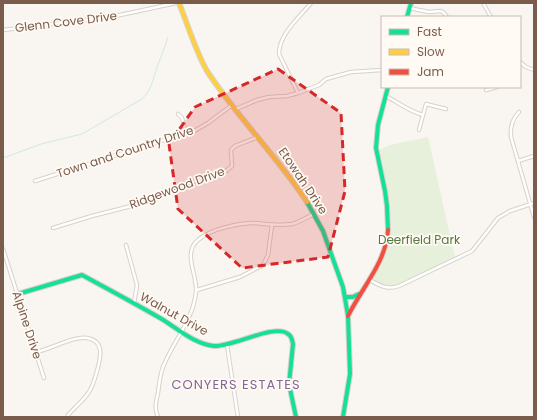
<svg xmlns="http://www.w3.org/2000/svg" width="537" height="420" font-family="Poppins,sans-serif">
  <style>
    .green { fill: #e7f0db }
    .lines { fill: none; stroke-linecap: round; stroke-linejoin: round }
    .stream { stroke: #d0e8ea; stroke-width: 1 }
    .street-casing { stroke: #d7d1cb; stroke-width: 4.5 }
    .fast-casing { stroke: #d9d2cb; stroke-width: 6 }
    .slow-casing { stroke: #d9d2cb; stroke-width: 6 }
    .jam-casing { stroke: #d9d2cb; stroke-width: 6 }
    .street { stroke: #fefefd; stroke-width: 2.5 }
    .fast { stroke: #16e098; stroke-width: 4 }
    .slow { stroke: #ffcf43; stroke-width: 4 }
    .jam { stroke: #f24e42; stroke-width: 4 }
    .marked { fill: #d62828; fill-opacity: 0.2; stroke: #d62828; stroke-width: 3; stroke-dasharray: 8 5; stroke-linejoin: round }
    .labels { text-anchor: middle; stroke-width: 3.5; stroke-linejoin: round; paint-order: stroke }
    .street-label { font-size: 12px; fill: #7a5c4d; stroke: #fffaf3 }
    .park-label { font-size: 12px; fill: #537a41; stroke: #fffaf3 }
    .neighbourhood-label { font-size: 13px; letter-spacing: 1px; fill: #846695; stroke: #fffaf3 }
  </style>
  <rect width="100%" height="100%" fill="#f9f5f0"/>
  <path class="green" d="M428,137L455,258L398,285C388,288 382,285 373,280C377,270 384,262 386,252C396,218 385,183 379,150L390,145Z"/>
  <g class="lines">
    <path class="stream" d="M3,158L41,144L82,134L142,99C152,89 153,79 157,67C161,57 165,47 168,37"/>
    <defs>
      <g id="street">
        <polyline points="483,3 491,17"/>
        <polyline points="409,8 429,12 440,11 443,12 447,17"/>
        <polyline points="3,30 111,17 176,3"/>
        <polyline points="520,62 526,67 534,70"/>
        <polyline points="486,90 497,87"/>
        <path d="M298,93L279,54C279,34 299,18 311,3"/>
        <path d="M386,96C399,103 408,111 423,115L419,130"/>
        <polyline points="236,109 257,100 269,97 287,96 298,93 319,85 326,79 351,72 382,70"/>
        <path d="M519,112C512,119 510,127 511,137L534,217"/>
        <polyline points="178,114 182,118 186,133"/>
        <polyline points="423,115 426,104 446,109"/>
        <polyline points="518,161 534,156"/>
        <polyline points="35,181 196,130 208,123 232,105"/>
        <polyline points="53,228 92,216 143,203 186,184 226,171 232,166 231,150 235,146 258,137"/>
        <polyline points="126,245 137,285 134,303"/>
        <polyline points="3,249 44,378"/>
        <path d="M370,280C380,286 388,290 399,286L472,251L498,218L510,211L534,203"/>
        <polyline points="197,290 240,277 263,265 268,255 272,225"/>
        <polyline points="227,345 238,417"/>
        <path d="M36,352C52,349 72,336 87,338C106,341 100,360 97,371C95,378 93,386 89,392C84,400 75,407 68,415L67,417"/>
        <path d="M158,417C154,409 156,402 158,393C159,385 160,375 163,367C173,341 193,321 196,292C198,276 182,253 198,240C210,229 239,223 255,223C267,224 280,226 292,224C300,222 307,217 314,214"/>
      </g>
      <g id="fast">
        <polyline points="407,17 411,3"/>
        <polyline points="307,202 323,231 343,287 348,316 350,374 343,417"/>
        <polyline points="388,230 387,206 385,191 376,148 378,125 388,87"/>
        <path d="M18,294L82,275C108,289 134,303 160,318C177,328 194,344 214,346C233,347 275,323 288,334C292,336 292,340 293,344L289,384L296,417"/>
        <polyline points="345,297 353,297 359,294"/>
      </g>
      <path id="slow" d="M179,3C188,25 195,50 207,71C237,117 277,156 307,202"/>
      <path id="jam" d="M348,316C362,287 386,263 388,230"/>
    </defs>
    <use href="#street" class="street-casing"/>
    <use href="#fast" class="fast-casing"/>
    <use href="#slow" class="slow-casing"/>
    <use href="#jam" class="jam-casing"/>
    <use href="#street" class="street"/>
    <use href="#fast" class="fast"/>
    <use href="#slow" class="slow"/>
    <use href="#jam" class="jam"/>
  </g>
  <path class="marked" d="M278,69L341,113L345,191L328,257L242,268L178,209L169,144L195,107Z"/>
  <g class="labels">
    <g class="street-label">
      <text transform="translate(66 22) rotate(-7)" y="4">Glenn Cove Drive</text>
      <text transform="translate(125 152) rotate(-18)" y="4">Town and Country Drive</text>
      <text transform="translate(303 181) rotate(56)" y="4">Etowah Drive</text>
      <text transform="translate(177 188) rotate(-20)" y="4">Ridgewood Drive</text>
      <text transform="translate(174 314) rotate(29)" y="4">Walnut Drive</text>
      <text transform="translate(27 325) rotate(72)" y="4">Alpine Drive</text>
    </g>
    <g class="park-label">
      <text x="419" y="244">Deerfield Park</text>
    </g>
    <g class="neighbourhood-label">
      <text x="236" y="389">CONYERS ESTATES</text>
    </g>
  </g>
  <rect width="537" height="420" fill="none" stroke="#7a5c4d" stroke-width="8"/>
  <rect x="381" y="16" width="140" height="72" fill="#fffaf3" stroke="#cabbb1"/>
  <rect x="389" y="29" width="20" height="6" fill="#16e098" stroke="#cabbb1"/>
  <text x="417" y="36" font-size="12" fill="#7a5c4d">Fast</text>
  <rect x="389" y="49" width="20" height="6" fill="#ffcf43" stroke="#cabbb1"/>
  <text x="417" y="56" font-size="12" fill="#7a5c4d">Slow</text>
  <rect x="389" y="69" width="20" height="6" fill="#f24e42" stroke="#cabbb1"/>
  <text x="417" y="76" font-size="12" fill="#7a5c4d">Jam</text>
</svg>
